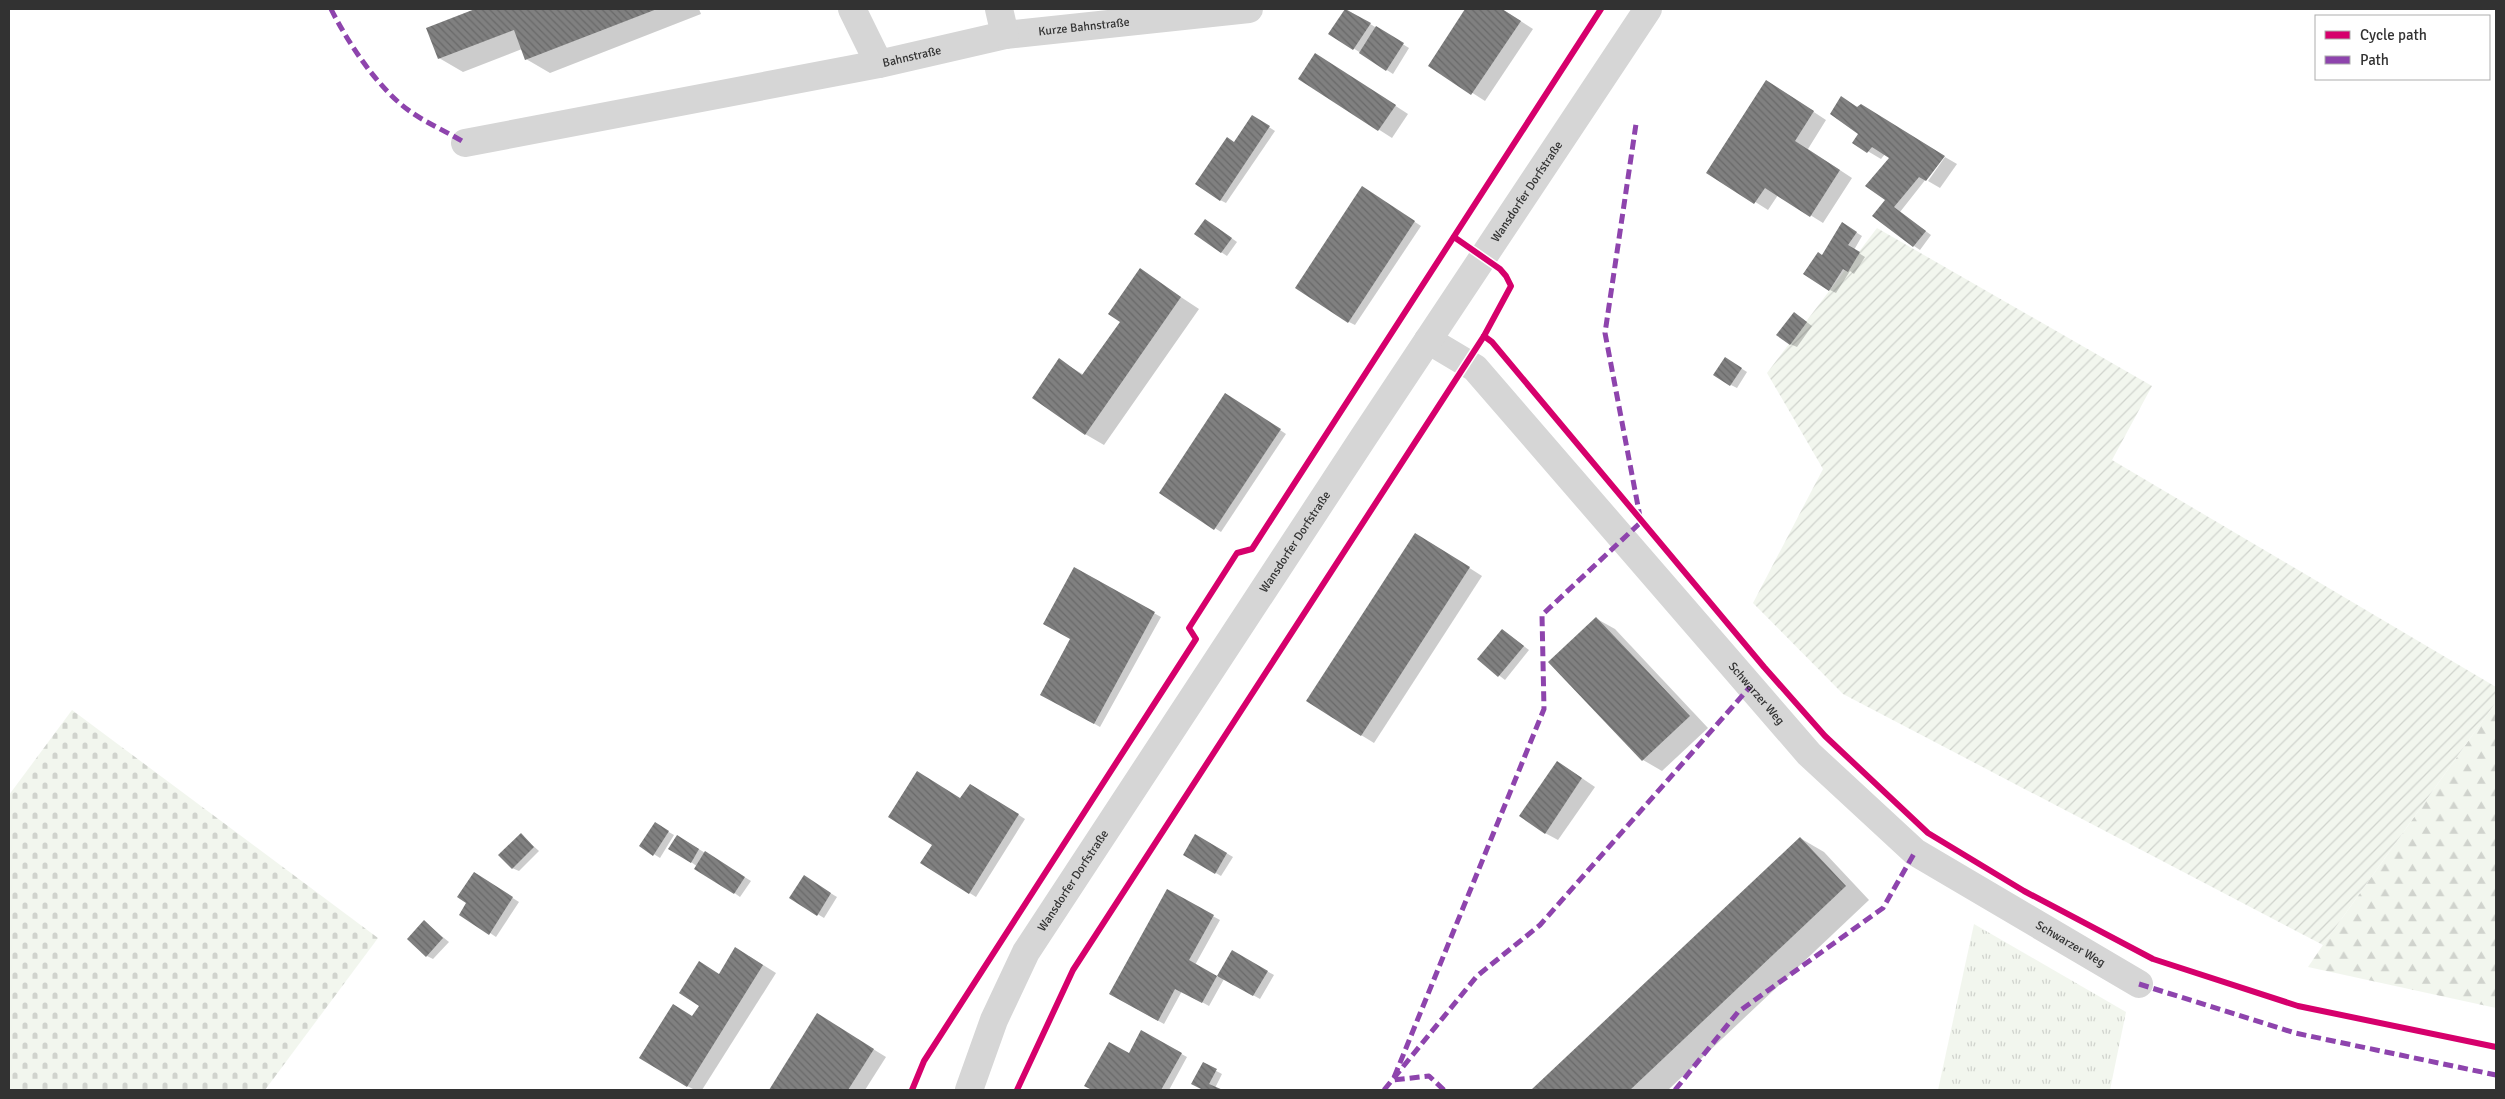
<svg xmlns="http://www.w3.org/2000/svg" width="2505" height="1099" font-family="Signika,sans-serif">
  <style>
    .grass { fill: url(#grass-tufts) }
    .forest { fill: url(#forest-firs) }
    .cemetery { fill: url(#cemetery-stones) }
    .garden { fill: url(#garden-furrows) }
    .shadow { fill: #0003 }
    .building { fill: url(#building-back-hatch) }
    .lines { fill: none; stroke-linecap: round; stroke-linejoin: round }
    .minor { stroke: #d6d6d6; stroke-width: 28 }
    .quiet { stroke: #8e44ad; stroke-width: 5; stroke-dasharray: 10 5; stroke-linecap: butt }
    .cycleway-casing { stroke: #fff; stroke-width: 9 }
    .cycleway { stroke: #d6006c; stroke-width: 6 }
    .labels { text-anchor: middle; stroke-width: 5; stroke-linejoin: round; paint-order: stroke }
    .street-label { font-size: 12px; fill: #323232; stroke: #fff }
  </style>
  <defs>
    <pattern id="grass-tufts" width="24" height="20" patternUnits="userSpaceOnUse" patternTransform="scale(1.25)"><rect width="24" height="20" fill="#f2f6ee"/><path d="M3 7l-1-3M5 7V3M7 7l1-3M15 17l-1-3M17 17v-4M19 17l1-3" fill="none" stroke="#d0d3cd"/></pattern>
    <pattern id="forest-firs" width="22" height="20" patternUnits="userSpaceOnUse" patternTransform="scale(1.25)"><rect width="22" height="20" fill="#f2f6ee"/><path d="M5 1l3.5 6h-7zM16 11l3.5 6h-7z" fill="#d0d3cd"/></pattern>
    <pattern id="cemetery-stones" width="16" height="16" patternUnits="userSpaceOnUse" patternTransform="scale(1.25)"><rect width="16" height="16" fill="#f2f6ee"/><path d="M2 7V4a2 2 0 0 1 4 0v3zM10 15v-3a2 2 0 0 1 4 0v3z" fill="#d0d3cd"/></pattern>
    <pattern id="garden-furrows" width="10" height="10" patternUnits="userSpaceOnUse" patternTransform="scale(1.25)"><rect width="10" height="10" fill="#f2f6ee"/><path d="M-1 1l2-2M0 10L10 0M9 11l2-2" fill="none" stroke="#d0d3cd"/></pattern>
    <pattern id="building-back-hatch" width="6" height="6" patternUnits="userSpaceOnUse" patternTransform="scale(1.25)"><rect width="6" height="6" fill="#808080"/><path d="M-1 5l2 2M0 0l6 6M5-1l2 2" fill="none" stroke="#696969"/></pattern>
  </defs>
  <rect width="100%" height="100%" fill="#fff"/>
  <polygon class="grass" points="1974,924 2126,1012 2110,1090 1938,1090"/>
  <polygon class="forest" points="2496,702 2496,1008 2308,967 2323,945"/>
  <polygon class="cemetery" points="72,710 378,938 265,1090 9,1090 9,795"/>
  <polygon class="garden" points="1877,228 2152,386 2112,460 2496,687 2496,702 2323,945 1843,694 1753,603 1823,469 1767,373"/>
  <g class="shadow">
    <polygon points="479,9 699,9 701,14 550,73 526,59 522,49 463,72 439,58 428,28"/>
    <polygon points="1346,9 1409,48 1393,74 1330,33"/>
    <polygon points="1467,9 1502,9 1533,29 1485,101 1429,65"/>
    <polygon points="1328,62 1408,114 1392,138 1300,79"/>
    <polygon points="1779,89 1826,120 1808,149 1852,178 1823,223 1778,195 1768,210 1708,172"/>
    <polygon points="1842,98 1859,108 1926,179 1900,212 1931,235 1920,250 1914,246 1886,200 1896,164 1885,154 1881,159 1854,143 1860,134"/>
    <polygon points="1258,120 1275,131 1226,203 1220,200 1235,143"/>
    <polygon points="1945,157 1957,164 1940,188 1928,181"/>
    <polygon points="1368,191 1421,226 1355,325 1349,322"/>
    <polygon points="1212,224 1237,242 1227,256 1221,252"/>
    <polygon points="1843,224 1862,236 1854,250 1865,257 1854,274 1850,271 1836,293 1830,290 1822,257"/>
    <polygon points="1140,270 1199,309 1104,445 1085,434 1059,360 1084,375 1121,322"/>
    <polygon points="1800,317 1812,326 1797,347 1790,344"/>
    <polygon points="1725,358 1747,372 1737,388 1731,385"/>
    <polygon points="1232,398 1286,434 1221,532 1161,493"/>
    <polygon points="1429,542 1482,576 1374,743 1361,735"/>
    <polygon points="1074,569 1161,617 1100,727 1042,694 1072,639"/>
    <polygon points="1597,619 1615,629 1708,728 1662,771 1643,760 1550,662"/>
    <polygon points="1503,630 1529,650 1505,680 1478,659"/>
    <polygon points="1570,770 1595,787 1558,840 1545,833"/>
    <polygon points="971,785 1025,819 976,897 922,863"/>
    <polygon points="655,824 674,835 660,858 641,846"/>
    <polygon points="521,835 539,851 519,871 512,868"/>
    <polygon points="1196,835 1233,857 1221,876 1185,855"/>
    <polygon points="1800,838 1824,852 1869,900 1668,1090 1533,1090"/>
    <polygon points="684,840 751,881 740,897 691,862"/>
    <polygon points="480,877 519,902 496,937 490,933"/>
    <polygon points="804,877 837,897 824,918 791,898"/>
    <polygon points="1167,891 1220,920 1195,965 1218,977 1233,952 1274,975 1260,999 1224,979 1209,1006 1182,991 1164,1024 1110,994"/>
    <polygon points="424,922 449,942 433,959 427,956"/>
    <polygon points="749,956 776,973 702,1090 695,1090 687,1086 693,1017 720,975"/>
    <polygon points="818,1015 886,1057 865,1090 771,1090"/>
    <polygon points="1142,1032 1187,1057 1169,1090 1094,1090 1086,1086 1129,1054"/>
    <polygon points="1203,1064 1222,1074 1215,1088 1220,1090 1205,1090 1193,1084"/>
  </g>
  <g class="building">
    <polygon points="475,9 657,9 525,60 514,30 438,59 426,28"/>
    <polygon points="1345,9 1371,23 1353,50 1328,34"/>
    <polygon points="1465,9 1502,9 1521,21 1471,95 1428,66"/>
    <polygon points="1376,26 1404,43 1386,71 1359,53"/>
    <polygon points="1315,53 1396,105 1378,131 1298,79"/>
    <polygon points="1766,80 1814,111 1795,141 1840,170 1810,217 1765,188 1754,204 1706,173"/>
    <polygon points="1841,96 1857,107 1861,104 1945,156 1926,181 1919,177 1894,207 1926,231 1913,247 1872,216 1885,200 1865,186 1889,158 1872,147 1867,153 1852,143 1858,134 1830,114"/>
    <polygon points="1252,115 1270,126 1220,201 1195,184 1227,137 1234,142"/>
    <polygon points="1362,186 1415,221 1348,323 1295,288"/>
    <polygon points="1205,219 1232,238 1221,253 1194,234"/>
    <polygon points="1842,222 1857,232 1848,245 1860,252 1848,272 1843,269 1829,291 1803,274 1818,252 1822,255"/>
    <polygon points="1140,268 1181,297 1085,435 1032,398 1059,358 1082,375 1120,322 1108,314"/>
    <polygon points="1794,312 1807,322 1790,345 1776,335"/>
    <polygon points="1725,357 1742,368 1730,386 1713,375"/>
    <polygon points="1225,393 1281,429 1214,530 1159,493"/>
    <polygon points="1415,533 1470,567 1361,736 1306,701"/>
    <polygon points="1074,567 1155,612 1094,724 1040,695 1070,639 1043,624"/>
    <polygon points="1596,617 1690,716 1642,761 1548,662"/>
    <polygon points="1502,629 1524,646 1498,677 1477,659"/>
    <polygon points="1557,761 1582,778 1545,834 1519,816"/>
    <polygon points="917,771 960,798 970,784 1019,814 969,894 920,863 932,845 888,817"/>
    <polygon points="655,822 669,831 653,856 639,846"/>
    <polygon points="521,833 534,847 512,869 498,855"/>
    <polygon points="1195,834 1227,853 1215,874 1183,855"/>
    <polygon points="677,835 699,849 691,863 668,849"/>
    <polygon points="1800,837 1846,886 1630,1090 1531,1090"/>
    <polygon points="705,851 745,877 734,894 694,869"/>
    <polygon points="474,872 513,897 489,935 459,915 466,903 457,897"/>
    <polygon points="804,875 831,893 817,916 789,898"/>
    <polygon points="1167,889 1214,915 1189,960 1217,976 1202,1003 1175,989 1158,1021 1109,994"/>
    <polygon points="424,920 443,938 426,957 407,939"/>
    <polygon points="735,947 763,965 687,1087 639,1058 673,1004 692,1016 699,1006 679,993 699,961 719,974"/>
    <polygon points="1232,950 1268,971 1253,996 1217,976"/>
    <polygon points="817,1013 874,1049 848,1090 769,1090"/>
    <polygon points="1141,1030 1182,1053 1161,1090 1092,1090 1084,1086 1109,1042 1129,1053"/>
    <polygon points="1203,1062 1217,1069 1209,1084 1223,1090 1203,1090 1191,1084"/>
  </g>
  <g class="lines">
    <g class="minor">
      <path id="s1" d="M852,9L879,64L1005,35L1249,9"/>
      <polyline points="999,9 1005,35"/>
      <polyline points="465,143 879,64"/>
      <path id="s2" d="M1428,340L1475,368L1809,754L1915,852L2139,984"/>
      <path id="s3" d="M969,1090L994,1020L1026,952L1365,435L1648,9"/>
    </g>
    <g class="quiet">
      <path d="M331,9C348,43 379,90 411,112C428,124 448,132 465,143"/>
      <polyline points="2139,984 2295,1033 2496,1075"/>
      <polyline points="1384,1090 1477,976 1540,925 1750,687"/>
      <polyline points="1444,1090 1429,1076 1393,1080 1544,709 1542,615 1641,522 1605,333 1636,124"/>
      <polyline points="1675,1090 1738,1012 1883,908 1915,852"/>
    </g>
    <defs>
      <g id="cycleway">
        <polyline points="1484,336 1492,342 1764,667 1825,736 1928,833 2024,891 2153,959 2298,1006 2496,1047"/>
        <polyline points="912,1090 924,1061 1196,639 1189,628 1237,553 1252,549 1601,9"/>
        <polyline points="1017,1090 1073,970 1484,336 1511,286 1506,276 1500,269 1454,237"/>
      </g>
    </defs>
    <use href="#cycleway" class="cycleway-casing"/>
    <use href="#cycleway" class="cycleway"/>
  </g>
  <g class="labels">
    <g class="street-label">
      <text dy="4" stroke="none"><textPath href="#s1" startOffset="270">Kurze Bahnstraße</textPath></text>
      <text dy="4" stroke="none"><textPath href="#s1" startOffset="95">Bahnstraße</textPath></text>
      <text dy="4" stroke="none"><textPath href="#s3" startOffset="1060">Wansdorfer Dorfstraße</textPath></text>
      <text dy="4" stroke="none"><textPath href="#s3" startOffset="640">Wansdorfer Dorfstraße</textPath></text>
      <text dy="4" stroke="none"><textPath href="#s2" startOffset="485">Schwarzer Weg</textPath></text>
      <text dy="4" stroke="none"><textPath href="#s3" startOffset="235">Wansdorfer Dorfstraße</textPath></text>
      <text dy="4" stroke="none"><textPath href="#s2" startOffset="890">Schwarzer Weg</textPath></text>
    </g>
  </g>
  <rect width="2505" height="1099" fill="none" stroke="#323232" stroke-width="20"/>
  <rect x="2315" y="15" width="175" height="65" fill="#ffffff" stroke="#adadad"/>
  <rect x="2325" y="31" width="25" height="8" fill="#d6006c" stroke="#adadad"/>
  <text x="2360" y="40" font-size="15" fill="#323232">Cycle path</text>
  <rect x="2325" y="56" width="25" height="8" fill="#8e44ad" stroke="#adadad"/>
  <text x="2360" y="65" font-size="15" fill="#323232">Path</text>
</svg>
